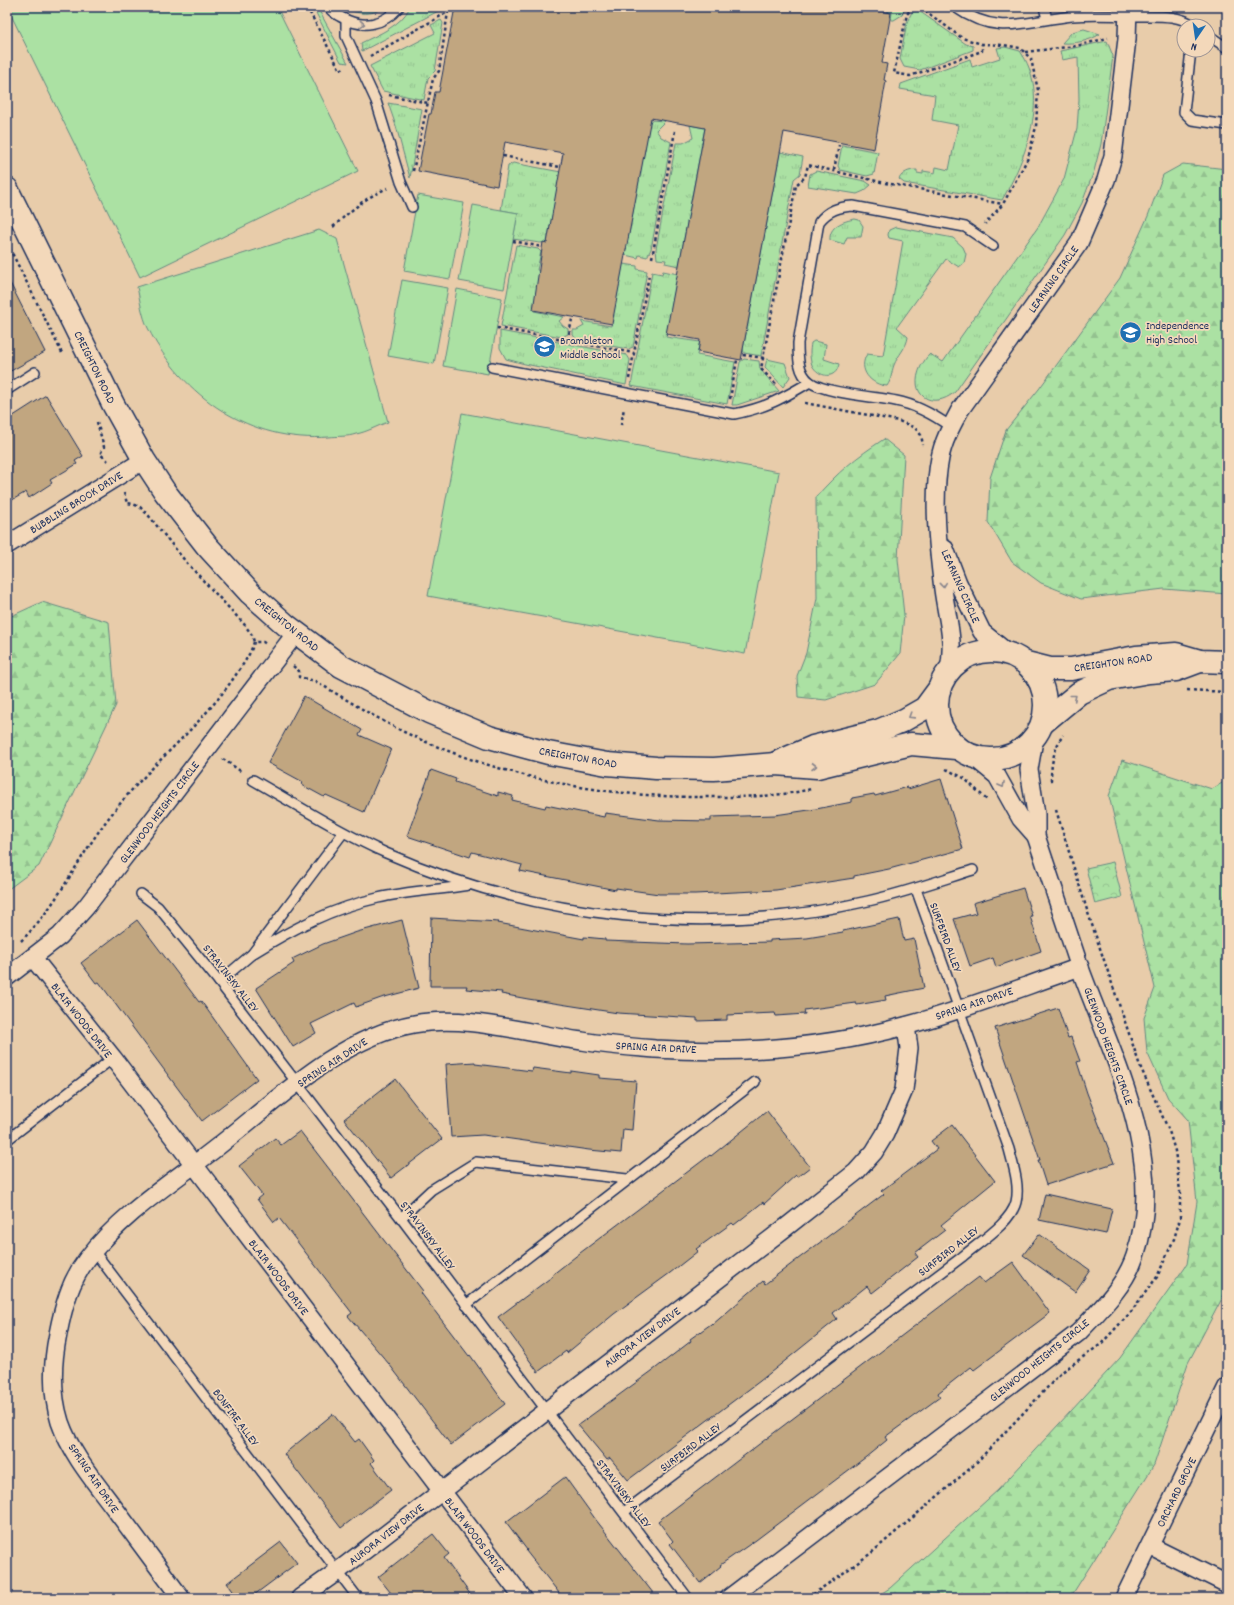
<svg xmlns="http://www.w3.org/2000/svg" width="1234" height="1605" font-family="Dekko,sans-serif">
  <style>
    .grass { fill: url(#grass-tufts); stroke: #638880 }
    .forest { fill: url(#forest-firs); stroke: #638880 }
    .park { fill: url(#park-crowns); stroke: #638880 }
    .pitch { fill: #abe1a3; stroke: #638880 }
    .building { fill: #c1a680; stroke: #1b2f5e }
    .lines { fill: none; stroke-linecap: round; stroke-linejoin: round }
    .lane-casing { stroke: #1b2f5e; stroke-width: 12 }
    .street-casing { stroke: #1b2f5e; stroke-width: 20 }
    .secondary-casing { stroke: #1b2f5e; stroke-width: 25 }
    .path { stroke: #1b2f5e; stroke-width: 2.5; stroke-dasharray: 3 3; stroke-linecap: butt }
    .lane { stroke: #f3d8ba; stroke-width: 9 }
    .street { stroke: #f3d8ba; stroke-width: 17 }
    .secondary { stroke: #f3d8ba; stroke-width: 22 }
    .oneway { stroke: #87848c }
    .labels { text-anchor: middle; stroke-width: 3.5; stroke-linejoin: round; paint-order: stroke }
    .street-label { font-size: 12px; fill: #1b2f5e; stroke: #f3d8ba }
    .poi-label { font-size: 12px; fill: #1b2f5e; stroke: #f3d8ba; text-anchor: start }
  </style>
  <defs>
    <pattern id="grass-tufts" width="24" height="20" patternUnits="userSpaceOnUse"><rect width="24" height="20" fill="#abe1a3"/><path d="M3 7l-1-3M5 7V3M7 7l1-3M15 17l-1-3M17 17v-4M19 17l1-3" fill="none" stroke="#93c18f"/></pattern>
    <pattern id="forest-firs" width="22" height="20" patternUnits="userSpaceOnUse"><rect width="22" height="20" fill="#abe1a3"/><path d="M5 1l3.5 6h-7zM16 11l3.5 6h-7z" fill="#93c18f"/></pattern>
    <pattern id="park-crowns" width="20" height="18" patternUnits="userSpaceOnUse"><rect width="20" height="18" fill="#abe1a3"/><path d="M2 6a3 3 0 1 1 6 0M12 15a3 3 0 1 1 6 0" fill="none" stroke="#93c18f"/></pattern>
  </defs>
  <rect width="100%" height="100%" fill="#e8ccaa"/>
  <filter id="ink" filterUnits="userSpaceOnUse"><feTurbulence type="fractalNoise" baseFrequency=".025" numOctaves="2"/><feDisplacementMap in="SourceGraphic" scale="8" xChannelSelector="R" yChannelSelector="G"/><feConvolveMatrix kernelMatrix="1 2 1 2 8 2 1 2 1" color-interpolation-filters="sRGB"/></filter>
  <g filter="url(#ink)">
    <g class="grass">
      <polygon points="313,7 317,7 348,63 341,62"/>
      <path d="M344,7H384C372,16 357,15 344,7Z"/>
      <path d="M410,7H446L362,51L361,43C379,34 401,26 410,7Z"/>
      <polygon points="872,7 905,7 905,8 902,15 894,20 891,20 892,13 888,12 888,10 880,8 879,11 872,9"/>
      <polygon points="919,11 966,44 973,46 973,50 920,70 904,67 900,59 907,22 912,12"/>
      <polygon points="441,20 443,23 435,71 428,78 424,100 383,91 370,66 435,33 431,25"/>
      <path d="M1084,29L1100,34C1090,41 1074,44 1062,43L1072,32Z"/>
      <path d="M1107,41L1113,56L1101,144L1094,171L1082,203L1065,235L955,392C932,411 907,395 921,366C924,362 926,357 930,354L943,362L1038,227L1064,179L1077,129L1079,100L1078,57L1062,60L1060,51Z"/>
      <path d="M1005,47L1020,51C1051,94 1026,159 1002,200L904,183L899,179C903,172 909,170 917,170V173L923,174V171L935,173L936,167L949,170L958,125L932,120L935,95L900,89L901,84L970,59L972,67L1000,58L997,48Z"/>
      <polygon points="388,103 422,109 410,178 396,126"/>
      <polygon points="650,120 665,121 656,130 661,137 671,142 651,249 647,257 639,255 638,258 625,255"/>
      <polygon points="690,125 705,128 679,266 665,263 666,260 657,259 656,249 676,143 683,143 693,138"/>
      <polygon points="842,145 878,152 874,174 867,176 840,170 838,166"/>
      <polygon points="780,152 803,157 800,174 794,179 761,356 744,353 743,349"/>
      <polygon points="513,163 561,172 547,242 540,243 513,239 518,213 501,210 508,166"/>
      <polygon points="816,171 865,181 871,185 864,191 857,194 808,186 810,174"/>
      <path d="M855,219L859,220L863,226L861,237H847L844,244L830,240C829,226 843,221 855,219Z"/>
      <path d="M896,227L953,238L963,247L966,254L964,263L959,267L946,259L897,327L908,337C907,347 898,355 894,365C891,373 892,379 887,386C871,385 857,370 867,354L883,356L903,241L889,238L888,235L889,230Z"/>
      <polygon points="516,245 538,249 541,252 537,270 541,271 534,311 564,317 559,321 563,326 568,329 568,334 562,337 501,326"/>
      <polygon points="623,264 637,266 637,269 647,271 633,347 628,349 577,340 573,335 573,330 577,330 584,326 581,321 611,326"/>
      <polygon points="663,271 678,274 666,337 700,342 697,355 735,362 727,404 631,386 652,272 662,274"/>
      <polygon points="500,331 627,355 630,360 626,385 525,364 506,359 500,348"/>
      <path d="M814,341L826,344L824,359L839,364C836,381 818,377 812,365C809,357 810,350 811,343Z"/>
      <polygon points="744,359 759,361 760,369 779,391 737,405 732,405 740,362"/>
      <polygon points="767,359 785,363 790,377 783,387 765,367"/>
    </g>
    <g class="forest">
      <polygon points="1183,164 1227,169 1227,594 1164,589 1081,599 1041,583 1012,562 988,522 990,478 1006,430 1039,389 1120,278 1148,216 1163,175"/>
      <path d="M884,439L904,455L898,559L904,615L900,654L875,684L826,700L798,697L797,676L806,653L817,598L816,497C838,472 855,458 884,439Z"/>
      <polygon points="42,602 109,622 116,705 39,866 7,890 7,618"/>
      <polygon points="1122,760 1212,789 1227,780 1227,1289 1188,1363 1154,1465 1070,1598 874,1598 890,1588 998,1490 1120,1358 1187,1264 1197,1202 1188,1120 1168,1098 1147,1052 1144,1018 1155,988 1109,796"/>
    </g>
    <polygon class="park" points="1113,862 1122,897 1095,904 1086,868"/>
    <g class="pitch">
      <polygon points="7,7 277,7 358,171 140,277"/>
      <polygon points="418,195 464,203 450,279 404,271"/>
      <polygon points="473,205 518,213 504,289 459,281"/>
      <path d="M319,230L337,239L388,422C377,426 367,432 356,434C348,437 338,436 329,437C250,443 183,397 148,328C142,316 140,300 137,287Z"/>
      <polygon points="402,280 448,288 434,364 388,356"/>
      <polygon points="457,289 502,298 488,374 443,366"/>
      <polygon points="462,413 779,472 745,654 428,596"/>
    </g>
    <g class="building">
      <polygon points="455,7 708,7 721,9 722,7 859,7 891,13 882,63 887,64 884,80 886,81 874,149 784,132 741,360 698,352 700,340 666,334 705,128 651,118 612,324 533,310 543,242 547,243 563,153 505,142 497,186 418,171 429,114 431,114 435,92 439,92"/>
      <polygon points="7,277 45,352 7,373"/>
      <polygon points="46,395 83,456 75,461 77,464 50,480 52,483 29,498 26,492 7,503 7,420"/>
      <polygon points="304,696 362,730 359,735 391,749 364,812 326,795 324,797 302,785 303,782 268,763"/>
      <polygon points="431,770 456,779 455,782 498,796 498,792 513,796 512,800 545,808 546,805 604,817 605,813 659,820 711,821 711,817 775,815 816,809 852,802 852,798 874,794 875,796 907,787 908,789 941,779 963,849 889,869 854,876 854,878 776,890 695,894 659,894 616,888 616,890 520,871 522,865 472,852 470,857 407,836"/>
      <polygon points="1023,888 1032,916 1030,916 1041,951 996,967 993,958 970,966 954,919 976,913 973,903"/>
      <polygon points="431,918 499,922 498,923 584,939 584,937 605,939 605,941 687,944 770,942 770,940 807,938 843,932 843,931 899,919 904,941 914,939 924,988 885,996 886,1000 857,1005 856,1003 804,1010 805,1014 776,1016 775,1013 727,1015 727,1020 697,1021 697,1018 618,1013 528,999 501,994 502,992 466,989 467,986 430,986"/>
      <polygon points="137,920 199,1002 201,1001 257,1079 202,1121 99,982 96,983 81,963"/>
      <polygon points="402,920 419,988 381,998 356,1007 354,1003 311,1024 316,1033 293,1047 256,988 294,963 292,959 323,944 357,932"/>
      <polygon points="1058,1008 1068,1038 1071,1037 1080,1061 1077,1062 1087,1093 1114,1163 1046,1185 1038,1160 1040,1160 995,1028"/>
      <polygon points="475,1062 475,1064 532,1071 533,1068 571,1073 571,1071 599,1075 599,1078 636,1081 632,1130 623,1129 621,1153 589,1150 483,1135 451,1137 446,1064"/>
      <polygon points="395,1079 442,1139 391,1178 344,1119"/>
      <polygon points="767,1111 810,1167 797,1177 796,1175 764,1204 763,1202 734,1225 732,1223 696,1249 698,1251 670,1273 614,1314 567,1353 566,1351 538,1372 498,1317 553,1276 552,1275 580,1253 710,1155 711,1156"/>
      <polygon points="952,1125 995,1181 941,1225 945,1230 915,1253 918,1257 872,1293 867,1286 833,1313 837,1319 760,1381 628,1480 610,1458 607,1460 578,1425 656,1368 691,1341 690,1339 711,1324 712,1325 763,1281 765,1284 884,1194 881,1191 937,1149 931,1141"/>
      <polygon points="300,1131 423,1291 421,1293 469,1356 470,1355 505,1404 451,1445 389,1364 348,1316 352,1313 279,1218 274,1222 257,1199 262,1195 239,1166 275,1138 281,1145"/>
      <polygon points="1045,1194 1112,1209 1106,1234 1039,1220"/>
      <polygon points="1039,1234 1090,1270 1075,1292 1023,1255"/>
      <polygon points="1013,1262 1050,1313 974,1370 971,1367 938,1393 940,1397 885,1437 887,1440 866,1457 756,1540 720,1565 721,1566 700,1583 670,1544 673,1541 658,1521 979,1277 984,1283"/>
      <polygon points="333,1414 355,1442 359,1439 374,1460 371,1463 391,1490 341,1528 284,1454"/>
      <polygon points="565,1477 596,1520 657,1598 563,1598 526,1551 527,1550 506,1522"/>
      <polygon points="433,1534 449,1554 444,1558 473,1598 395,1598 378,1577"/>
      <polygon points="281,1542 297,1563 250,1598 238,1598 227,1583"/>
    </g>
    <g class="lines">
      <defs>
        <g id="lane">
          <path d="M329,7C331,12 336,14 341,17C362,29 383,26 399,7"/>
          <path d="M955,7C997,37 1026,21 1072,16C1095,14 1119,16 1142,16C1161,16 1179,15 1195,26"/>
          <polyline points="1044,7 1047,19"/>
          <polyline points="346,20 346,36 376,101 401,182 412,207"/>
          <polyline points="1208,35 1227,48"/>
          <polyline points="1191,50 1184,112 1192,120 1227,125"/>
          <path d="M492,367L734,414C766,408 783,398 810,382"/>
          <polyline points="7,390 35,372"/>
          <path d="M951,427C934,415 917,405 896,401C877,397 824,393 810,382C798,373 798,357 798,343L819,222C828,210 839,207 853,206L965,227L993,246"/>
          <path d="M253,780C297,805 339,832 386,853C536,919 707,938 868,901C904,893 938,881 973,870"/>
          <polyline points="141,894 158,907 219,982 401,1218 688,1598"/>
          <path d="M252,954C292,929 332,908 378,898C408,891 439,890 469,885"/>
          <polyline points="219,982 252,954 343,833"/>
          <polyline points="7,1140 113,1058"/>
          <polyline points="401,1218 431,1190 476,1162 627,1179"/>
          <polyline points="94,1251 358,1598"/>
          <polyline points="466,1305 755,1082"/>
          <path d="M624,1512L962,1257C978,1243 1011,1223 1016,1202C1020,1185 1013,1165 1009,1149L916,889"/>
        </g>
        <g id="street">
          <polyline points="7,545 144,460"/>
          <polyline points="945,549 958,583 982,632 1008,653"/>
          <path d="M949,671C955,638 947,620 943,589C938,548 932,498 940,458C943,441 952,425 960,410L1079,243L1106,180L1113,156L1127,39L1128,7"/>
          <polyline points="975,758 997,776 1021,819 1036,836"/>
          <polyline points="33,958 113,1058 523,1598"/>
          <polyline points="7,977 60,936 86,907 296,633"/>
          <polyline points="1150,1546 1227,1584"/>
          <path d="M181,1598C159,1568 137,1539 115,1509C95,1482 71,1454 60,1422C51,1393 52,1363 58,1334C63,1308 70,1281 87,1259C123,1212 176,1180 221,1144C277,1100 341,1037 414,1024C469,1014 527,1034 582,1041C606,1045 631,1047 655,1049C738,1054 825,1048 905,1026C964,1010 1022,987 1080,967"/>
          <polyline points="300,1598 338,1571 785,1228 856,1172 874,1152 885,1134 904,1090 909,1048 906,1026"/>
          <path d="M729,1598L1078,1333C1100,1310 1125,1286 1135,1256C1168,1160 1112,1056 1080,968C1065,924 1051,880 1036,836V814L1029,769L1034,740"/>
          <polyline points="1124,1598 1227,1387"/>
        </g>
        <g id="secondary">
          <polyline points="7,189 113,404 144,460 165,492 207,546 250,593 286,625 341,666 429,712 489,737 548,753 607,764 656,768 714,769 775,764 817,767 911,744 956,748"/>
          <circle cx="991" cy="705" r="54"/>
          <polyline points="1026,663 1050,669 1071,669 1136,657 1176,654 1200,661 1227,662"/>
          <polyline points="1044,722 1079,693 1109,679 1149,672 1176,670 1200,661"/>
          <polyline points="778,762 813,747 878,731 904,720 925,708 939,689"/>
        </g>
      </defs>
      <use href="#lane" class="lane-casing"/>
      <use href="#street" class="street-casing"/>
      <use href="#secondary" class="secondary-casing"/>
      <g class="path">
        <polyline points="307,7 340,70 346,67"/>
        <polyline points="913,7 907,14 894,73 910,76 982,51 982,44"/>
        <polyline points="920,7 962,38 982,44 1004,45 1020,48 1031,59 1038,90 1036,127 1028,158 1003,204 985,224"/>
        <polyline points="1218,7 1227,14"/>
        <polyline points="1025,52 1076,46 1108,38"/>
        <polyline points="370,56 448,12 449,7"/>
        <polyline points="389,95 428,103"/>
        <polyline points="503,156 560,167"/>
        <polyline points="834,170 839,145"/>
        <polyline points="413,171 433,79 439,71 448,12"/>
        <path d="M333,227C350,211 366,197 388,188"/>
        <polyline points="513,241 542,247"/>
        <polyline points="7,243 62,353"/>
        <polyline points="652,258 675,131"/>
        <polyline points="497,328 634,353"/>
        <polyline points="568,340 572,319"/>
        <polyline points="743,355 764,358"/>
        <polyline points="629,379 649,275"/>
        <polyline points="776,384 761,369 796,185 805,177 808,165 885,183 1003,204"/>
        <polyline points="730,399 737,360"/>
        <polyline points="805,403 899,421 915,428 921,435 923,445"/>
        <polyline points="97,422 104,447 100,454 108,461"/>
        <polyline points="621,425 624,408"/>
        <polyline points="124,493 127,503 133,504 140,507 149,516 186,562 244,624 252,635 254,642 263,642 266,644"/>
        <path d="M293,666L299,671V677L315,681C344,698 374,717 404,732C499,777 604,798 709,797C743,797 778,797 811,789"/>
        <polyline points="1187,690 1227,692"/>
        <polyline points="223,759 242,772"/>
        <polyline points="946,769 964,778 988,801"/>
        <path d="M1050,780H1051C1051,763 1054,749 1063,735"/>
        <path d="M21,941C61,902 80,852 115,810C151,764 199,728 233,679C241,667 250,656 254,642"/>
        <polyline points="808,1598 870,1554 973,1466 1062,1372 1101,1344 1130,1313 1157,1277 1174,1239 1180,1219 1180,1191 1175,1151 1169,1131 1140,1066 1087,910 1056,810"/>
      </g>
      <use href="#lane" class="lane"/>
      <use href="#street" class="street"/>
      <use href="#secondary" class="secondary"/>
    </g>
    <defs><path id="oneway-chevron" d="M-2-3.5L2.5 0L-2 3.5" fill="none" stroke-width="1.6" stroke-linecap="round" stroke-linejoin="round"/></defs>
    <g class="oneway">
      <use href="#oneway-chevron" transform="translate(362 24) rotate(4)"/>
      <use href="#oneway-chevron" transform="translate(943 585) rotate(84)"/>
      <use href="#oneway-chevron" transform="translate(1074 697) rotate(-39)"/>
      <use href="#oneway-chevron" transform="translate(911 716) rotate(148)"/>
      <use href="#oneway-chevron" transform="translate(814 766)"/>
      <use href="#oneway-chevron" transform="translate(1002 785) rotate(61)"/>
    </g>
  </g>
  <defs>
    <symbol id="school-disc" viewBox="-11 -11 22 22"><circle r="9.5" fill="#1f6fb2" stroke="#f3d8ba"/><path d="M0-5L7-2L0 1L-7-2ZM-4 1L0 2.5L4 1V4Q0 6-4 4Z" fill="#fff"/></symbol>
  </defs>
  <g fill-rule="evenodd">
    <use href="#school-disc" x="1118" y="320" width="25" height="25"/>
    <use href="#school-disc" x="532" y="334" width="25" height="25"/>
  </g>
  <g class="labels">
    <g class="street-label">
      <text transform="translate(1053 279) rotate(-55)" y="4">LEARNING CIRCLE</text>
      <text transform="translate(95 367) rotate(64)" y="4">CREIGHTON ROAD</text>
      <text transform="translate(76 502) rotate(-32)" y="4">BUBBLING BROOK DRIVE</text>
      <text transform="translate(961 586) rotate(66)" y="4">LEARNING CIRCLE</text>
      <text transform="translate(287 624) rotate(39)" y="4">CREIGHTON ROAD</text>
      <text transform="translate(1113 662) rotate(-8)" y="4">CREIGHTON ROAD</text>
      <text transform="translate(578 757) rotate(10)" y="4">CREIGHTON ROAD</text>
      <text transform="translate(159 812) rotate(-53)" y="4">GLENWOOD HEIGHTS CIRCLE</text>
      <text transform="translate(946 937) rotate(70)" y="4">SURFBIRD ALLEY</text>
      <text transform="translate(231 978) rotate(52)" y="4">STRAVINSKY ALLEY</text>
      <text transform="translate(974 1003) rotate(-19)" y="4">SPRING AIR DRIVE</text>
      <text transform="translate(82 1020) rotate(52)" y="4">BLAIR WOODS DRIVE</text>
      <text transform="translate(1109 1046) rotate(70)" y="4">GLENWOOD HEIGHTS CIRCLE</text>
      <text transform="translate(656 1047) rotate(3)" y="4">SPRING AIR DRIVE</text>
      <text transform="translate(332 1062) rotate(-33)" y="4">SPRING AIR DRIVE</text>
      <text transform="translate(428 1235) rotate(53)" y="4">STRAVINSKY ALLEY</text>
      <text transform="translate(948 1251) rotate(-38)" y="4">SURFBIRD ALLEY</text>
      <text transform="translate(279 1277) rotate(53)" y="4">BLAIR WOODS DRIVE</text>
      <text transform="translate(642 1337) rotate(-37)" y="4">AURORA VIEW DRIVE</text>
      <text transform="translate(1039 1360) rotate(-39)" y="4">GLENWOOD HEIGHTS CIRCLE</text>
      <text transform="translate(236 1417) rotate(53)" y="4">BONFIRE ALLEY</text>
      <text transform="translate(690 1447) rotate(-37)" y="4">SURFBIRD ALLEY</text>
      <text transform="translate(94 1478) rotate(56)" y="4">SPRING AIR DRIVE</text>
      <text transform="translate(1176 1492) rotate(-64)" y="4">ORCHARD GROVE</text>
      <text transform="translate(624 1493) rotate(53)" y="4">STRAVINSKY ALLEY</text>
      <text transform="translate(386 1534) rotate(-38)" y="4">AURORA VIEW DRIVE</text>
      <text transform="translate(475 1535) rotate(53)" y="4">BLAIR WOODS DRIVE</text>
    </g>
    <g class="poi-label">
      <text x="1146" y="329">Independence<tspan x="1146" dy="14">High School</tspan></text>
      <text x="560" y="344">Brambleton<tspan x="560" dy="14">Middle School</tspan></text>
    </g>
  </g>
  <rect width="1234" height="1605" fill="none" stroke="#f3d8ba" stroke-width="24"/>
  <rect x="12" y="12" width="1210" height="1581" fill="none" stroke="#1b2f5e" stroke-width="1.5" filter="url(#ink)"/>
  <g transform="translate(1196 38) rotate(193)"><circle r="19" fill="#f3d8ba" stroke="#9d9495"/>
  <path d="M0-3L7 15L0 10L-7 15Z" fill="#1f6fb2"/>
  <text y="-6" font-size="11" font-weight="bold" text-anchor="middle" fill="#1b2f5e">N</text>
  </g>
</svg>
